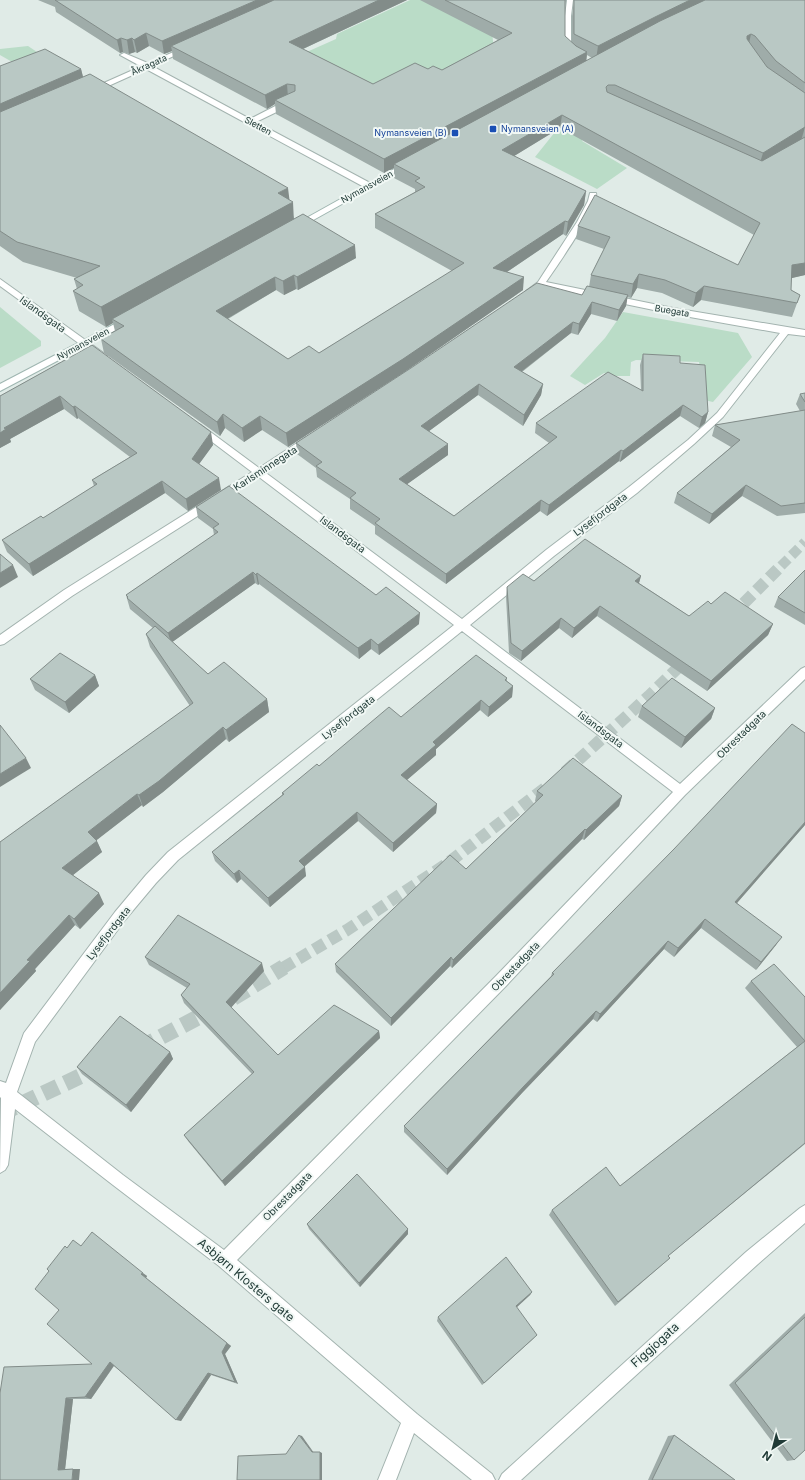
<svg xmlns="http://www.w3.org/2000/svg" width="805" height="1480" font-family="Inter,sans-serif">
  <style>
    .green { fill: #badcc7 }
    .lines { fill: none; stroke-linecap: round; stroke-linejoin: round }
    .secondary-tunnel-far2 { stroke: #bac8c4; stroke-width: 10; stroke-dasharray: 10 5; stroke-linecap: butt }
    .secondary-tunnel-far1 { stroke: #bac8c4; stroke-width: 12; stroke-dasharray: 12 6; stroke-linecap: butt }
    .secondary-tunnel { stroke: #bac8c4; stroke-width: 16; stroke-dasharray: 16 8; stroke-linecap: butt }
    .lane-casing { stroke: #a3b3af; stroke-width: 2 }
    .street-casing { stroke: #a3b3af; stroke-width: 2 }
    .secondary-casing { stroke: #9fb6b1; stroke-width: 2 }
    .lane { fill: #fff; fill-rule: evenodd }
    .street { fill: #fff; fill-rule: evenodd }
    .secondary { fill: #fff; fill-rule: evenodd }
    .wall { fill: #9faca9; fill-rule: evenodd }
    .shaded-wall { fill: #828c89 }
    .building { fill: #b9c8c4; stroke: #828c89 }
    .transit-dot { fill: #1a4fb4; stroke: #f1f8f5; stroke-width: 1.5 }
    .labels { text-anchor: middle; stroke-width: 4; stroke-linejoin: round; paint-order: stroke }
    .far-street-label { font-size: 9px; fill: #213b37; stroke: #f1f8f5 }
    .far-transit-label { font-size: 9px; fill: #164399; stroke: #f1f8f5; text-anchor: start }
    .street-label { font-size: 10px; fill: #213b37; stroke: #f1f8f5 }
    .near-street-label { font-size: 12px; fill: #213b37; stroke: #f1f8f5 }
  </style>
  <rect width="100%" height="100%" fill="#e0ebe7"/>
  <g class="green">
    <polygon points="410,0 442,0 491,21 494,51 394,102 300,55 336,39 337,34"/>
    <polygon points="28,46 43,56 14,63 0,55 0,49"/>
    <polygon points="594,116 582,141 627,168 597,189 535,157 555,132 526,118"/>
    <polygon points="0,307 41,341 41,346 0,368"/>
    <polygon points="623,312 738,333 752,357 713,402 704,400 699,362 636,360 631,362 630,376 608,376 604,373 585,385 570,376 605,338"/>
  </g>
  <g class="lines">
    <polyline class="secondary-tunnel-far2" points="781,566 805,542"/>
    <g class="secondary-tunnel-far1">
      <polyline points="731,616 782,565"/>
      <polyline points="565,772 649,696 688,658"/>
      <polyline points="283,968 347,930 448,863 549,785"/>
    </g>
    <g class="secondary-tunnel">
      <polyline points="233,998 284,967"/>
      <polyline points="140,1048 212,1010"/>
      <polyline points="0,1114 98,1068"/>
    </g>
    <defs>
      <polygon id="lane" points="124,53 150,64 151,66 147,68 144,68 122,56 120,55"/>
      <g id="street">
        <polygon points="567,0 573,0 571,16 571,49 576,53 572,55 565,49 565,16"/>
        <polygon points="187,46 190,48 189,49 152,66 250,119 287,100 293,100 293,104 256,122 372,184 372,188 366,188 146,69 95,92 92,92 88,90"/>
        <path d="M590,193H596C600,205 555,269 546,282L673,308L805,330V336L788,334L723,417L694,444L637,493L554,556L470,625L680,784L801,669L805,667V679L685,795L506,986L237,1260L417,1414L492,1474L495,1480H472L414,1433L396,1480H378L401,1423L219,1266L113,1185L15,1109L8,1165L5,1170L0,1173L1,1098L0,1097V1081L6,1083L24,1033L115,912L146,875L168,852L454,625L259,477L72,596L4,644L0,645V635L64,590L252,472L195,429L193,427L198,424L201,425L259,468L306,437H312L314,439L312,441L266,473L462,619L546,550L629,487L688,440L717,413L780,333L673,314L543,287L532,295H526L525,293L526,291L538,282L577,222L588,201ZM462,631L673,792L496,976L224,1250L123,1175L17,1092L35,1042L125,920L156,883L178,860Z"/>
        <polygon points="0,279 105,354 107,356 105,358 99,358 0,286"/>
        <polygon points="805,1205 805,1223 758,1264 521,1480 499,1480 502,1474 746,1252 800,1208"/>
      </g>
      <g id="secondary">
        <polygon points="405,163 408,163 412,165 299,228 296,228 292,226"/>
        <polygon points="128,317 131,318 132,320 131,322 0,391 0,384"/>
      </g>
    </defs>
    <use href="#lane" class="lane-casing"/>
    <use href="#street" class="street-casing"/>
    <use href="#secondary" class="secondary-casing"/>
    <use href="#lane" class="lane"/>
    <use href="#street" class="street"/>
    <use href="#secondary" class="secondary"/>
  </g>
  <g class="wall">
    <path d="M38,0H407L303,49L373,84L428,69L442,70L498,40L420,0H566L565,6V36L572,43V16L574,0H805V275L791,278V290L800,295L792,317L701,300L693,307L662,293L637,288L631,298L627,297L626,306L617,321L591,314L578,335L571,333L522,372L543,384L541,395L523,426L478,395L429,431L448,455L407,484L454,516L549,443L535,433L536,423L641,390L640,365L643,354L680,363L708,412L705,423L699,428L680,416L620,462L619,461L547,516L540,511L446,584L375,534V526L350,509V499L317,477L316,468L297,454L296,443L582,295L589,287L591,275L604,249L576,239L578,226L738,265L754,235L560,128L514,156L586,191L584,205L566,236L563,234L507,272L523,290L403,373L288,447L262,430L244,442L225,428L220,436L104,353L101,339L115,331L113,323L106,327L79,311L73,291L77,289L74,279L77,278L23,262L0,246V66L81,69L83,77L289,200L294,219L356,258L298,290L296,289L284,295L276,290L228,319L288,359L319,353L452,271L375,228V214L415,192V189L394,178V168L384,173L276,114L275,104L267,109L173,59L172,51L164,54L149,46L137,53L135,52L129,54L123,52L120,53L56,12L55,7ZM587,55L592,58L586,61Z"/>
    <polygon points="92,345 213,445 199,464 221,490 188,511 165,493 33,576 7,552 2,540 43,518 94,486 92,480 130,457 78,418 77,419 64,409 10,439 11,442 0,448 0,396"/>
    <polygon points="805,393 805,513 777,516 742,496 709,524 674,503 677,493 731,447 712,436 715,425 800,411 796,404 800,394"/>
    <polygon points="196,507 376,595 419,624 379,655 371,649 359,659 259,584 258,585 255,583 172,642 208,674 267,699 269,712 229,742 226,739 163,792 143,807 142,805 96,840 102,852 73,875 104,904 80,929 75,925 35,969 36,971 0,1010 0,842 190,706 150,647 146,634 153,628 130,609 126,595 214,535 213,529 198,518"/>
    <polygon points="805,570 805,625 774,607 778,597"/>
    <polygon points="641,576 639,583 689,616 711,604 773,624 768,635 707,691 597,616 572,638 559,628 521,661 509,653 506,597 507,587 534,581"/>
    <polygon points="95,675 99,686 69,713 35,690 30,679"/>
    <polygon points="507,678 507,681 513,686 512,697 488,717 480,710 436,749 436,755 407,780 437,804 436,813 393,852 358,821 304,867 306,876 270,907 241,879 237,883 215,861 212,852 282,795 282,793 319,766 401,717"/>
    <polygon points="642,706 715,708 711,719 681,748 638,717"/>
    <polygon points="537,791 622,796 619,806 584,840 582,839 452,968 450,966 391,1026 336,972 335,964 466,869 536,802 535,801"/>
    <polygon points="805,825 737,903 776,945 756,970 701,928 674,957 664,949 597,1022 593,1019 522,1093 447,1175 404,1132 404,1126 551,976 552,973"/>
    <polygon points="145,957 264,971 231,1007 278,1055 379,1031 380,1038 225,1186 188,1141 184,1135 252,1074 184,1003 181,995 187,988 149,965"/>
    <polygon points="751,981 805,997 805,1144 668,1256 670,1258 615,1306 549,1215 552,1210 620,1186 797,1047 745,988"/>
    <polygon points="170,1052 173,1059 131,1112 82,1074 77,1067"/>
    <polygon points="307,1224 408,1229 408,1234 360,1287 309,1229"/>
    <polygon points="81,1246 147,1276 146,1278 231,1346 225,1354 238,1384 211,1375 181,1421 114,1366 91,1399 73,1399 65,1469 80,1469 0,1480 92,1364 59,1310 67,1248"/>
    <polygon points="532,1292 530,1295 516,1307 534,1338 482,1385 437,1321 438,1317"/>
    <polygon points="805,1313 805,1450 794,1460 787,1461 729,1385"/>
    <polygon points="674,1435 735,1480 648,1480 668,1436"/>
  </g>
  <g class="shaded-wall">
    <polygon points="257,0 288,0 171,46 172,51 164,54 162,41"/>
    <polygon points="379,0 407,0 290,55 289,42"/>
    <polygon points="690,0 726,0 596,60 598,46 655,17"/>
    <polygon points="146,33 149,46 137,53 134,40"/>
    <polygon points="751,34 748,48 744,50 747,36"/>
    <polygon points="121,38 123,52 120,53 117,40"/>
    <polygon points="132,38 135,52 129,54 127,40"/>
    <polygon points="587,52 586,65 394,164 394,168 384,173 384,159"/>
    <polygon points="81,69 86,89 0,126 0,104"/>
    <polygon points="287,84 288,98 275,100 275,104 267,109 265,95"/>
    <polygon points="562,115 560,128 501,164 502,150"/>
    <polygon points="805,127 801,141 759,166 763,153"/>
    <polygon points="288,188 290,204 293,202 294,222 112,319 113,323 106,327 101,307 278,193"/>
    <polygon points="586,191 584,205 566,236 568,222"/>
    <polygon points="565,221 563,234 492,282 493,268"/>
    <polygon points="355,245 356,258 298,290 297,277"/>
    <polygon points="805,263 805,275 788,279 792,265"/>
    <polygon points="639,274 637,288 631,298 633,284"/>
    <polygon points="294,275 296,289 284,295 283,281"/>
    <polygon points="275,277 276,290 218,324 216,311"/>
    <polygon points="524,277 523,290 403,373 288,447 286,433"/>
    <polygon points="704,286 701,300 693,307 696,293"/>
    <polygon points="628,295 626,306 617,321 619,310"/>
    <polygon points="592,302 591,314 578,335 579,324"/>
    <polygon points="573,322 571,333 513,378 514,367"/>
    <polygon points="479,384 478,395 421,437 421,426"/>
    <polygon points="543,384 541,395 523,426 524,415"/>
    <polygon points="60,396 64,409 10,439 11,442 0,448 0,433 4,428"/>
    <polygon points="683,405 680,416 620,462 623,451"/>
    <polygon points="75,406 78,418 77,419 73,407"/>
    <polygon points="708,412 705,423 699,428 702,417"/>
    <polygon points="223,414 225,428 220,436 217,422"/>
    <polygon points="260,416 262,430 244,442 242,428"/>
    <polygon points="211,432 213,445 194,471 192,459"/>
    <polygon points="448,444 448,455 399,490 399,479"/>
    <polygon points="621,450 619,461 547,516 549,505"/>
    <polygon points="219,478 221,490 188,511 186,499"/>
    <polygon points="162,481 165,493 33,576 29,564"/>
    <polygon points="746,485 742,496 709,524 712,514"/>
    <polygon points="541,500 540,511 446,584 446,574"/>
    <polygon points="13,565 18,577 0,588 0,573"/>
    <polygon points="253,572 255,583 171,643 168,633"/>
    <polygon points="257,573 259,584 258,585 256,575"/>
    <polygon points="641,576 638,586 635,581"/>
    <polygon points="600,606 597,616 572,638 574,628"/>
    <polygon points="420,613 419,624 379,655 378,645"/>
    <polygon points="561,618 559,628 521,661 522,651"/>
    <polygon points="773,624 768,635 707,691 711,681"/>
    <polygon points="371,639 371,649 359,659 358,648"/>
    <polygon points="95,675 99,686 69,713 65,702"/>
    <polygon points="513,686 512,697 488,717 489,707"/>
    <polygon points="267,699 269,712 229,742 226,730"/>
    <polygon points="481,700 480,710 436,749 436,755 401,785 401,775 433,742"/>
    <polygon points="715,708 711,719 681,748 685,737"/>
    <polygon points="223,727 226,739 163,792 143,807 139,795"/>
    <polygon points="26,758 31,768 0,787 0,774"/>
    <polygon points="137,794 142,805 93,843 88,832"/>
    <polygon points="622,796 619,806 584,840 586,830"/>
    <polygon points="437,804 436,813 393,852 393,843"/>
    <polygon points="357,812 358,821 300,870 299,861"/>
    <polygon points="805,822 805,825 730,911 735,902"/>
    <polygon points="585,829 582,839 452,968 453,960"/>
    <polygon points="97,841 102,852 68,879 62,868"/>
    <polygon points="305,867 306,876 270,907 268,898"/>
    <polygon points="239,870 241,879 237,883 234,874"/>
    <polygon points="99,893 104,904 80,929 74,919"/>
    <polygon points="69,915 75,925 35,969 36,971 0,1010 0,993 27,960"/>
    <polygon points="705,919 701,928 674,957 678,948"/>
    <polygon points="782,937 776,945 756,970 761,962"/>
    <polygon points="668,941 664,949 597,1022 600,1014"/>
    <polygon points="451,957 450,966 391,1026 391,1018"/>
    <polygon points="262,963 264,971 229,1010 226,1002"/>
    <polygon points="596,1011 593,1019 522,1093 447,1175 447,1169 524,1086"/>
    <polygon points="379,1031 380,1038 225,1186 222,1181"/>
    <polygon points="170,1052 173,1059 131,1112 126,1105"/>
    <polygon points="408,1229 408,1234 360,1287 359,1283"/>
    <polygon points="143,1273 147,1276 146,1278 141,1274"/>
    <polygon points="532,1292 530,1295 514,1310 516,1306"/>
    <polygon points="537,1335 534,1338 482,1385 484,1383"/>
    <polygon points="227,1343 231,1346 225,1354 238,1384 235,1382 222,1352"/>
    <polygon points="110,1362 115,1364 91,1399 85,1397"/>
    <polygon points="208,1373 211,1375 181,1421 176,1420"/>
    <polygon points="66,1398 73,1399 65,1470 58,1470"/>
    <polygon points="299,1435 302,1436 314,1453 312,1452"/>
    <polygon points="320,1452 322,1453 322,1480 320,1480"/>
    <polygon points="73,1469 80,1469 79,1480 72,1480"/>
  </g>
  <g class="building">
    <polygon points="55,0 257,0 162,41 146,33 134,40 132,38 127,40 121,38 117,40"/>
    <polygon points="274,0 379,0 289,42 373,84 415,63 428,69 433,66 442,70 512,33 445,0 565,0 565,36 576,46 587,52 384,159 275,100 295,91 295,85 287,84 265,95 171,46"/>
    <polygon points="574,0 690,0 655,17 598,46 574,34"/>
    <polygon points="705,0 805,0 805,83 776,61 755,36 751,34 747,36 747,39 767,67 805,93 805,127 763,153 615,85 608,85 606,87 607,92 762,161 805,137 805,263 792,265 791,290 800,295 797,303 704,286 696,293 665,280 639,274 633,284 591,275 610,237 578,226 595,195 738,265 760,223 562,115 502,150 586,191 568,222 565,221 493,268 524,277 403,359 286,433 260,416 242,428 223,414 217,422 101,339 124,326 112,319 303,214 355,245 297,277 294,275 283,281 275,277 216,311 288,359 309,346 319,353 464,263 375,214 425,187 415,181 420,178 394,164 660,21"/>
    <polygon points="45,49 81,69 0,104 0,66"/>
    <polygon points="90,74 288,188 278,193 293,202 101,307 73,291 83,285 74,279 100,266 17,242 0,231 0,112"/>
    <polygon points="537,283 582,295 587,286 628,295 619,310 592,302 579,324 573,322 514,367 543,384 524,415 479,384 421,426 448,444 399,479 454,516 557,437 536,423 608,372 643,391 643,354 680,356 680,363 705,365 708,412 702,417 683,405 623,451 621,450 549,505 541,500 446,574 375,523 380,519 350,498 356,493 316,466 322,462 296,443 411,368"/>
    <polygon points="92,345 211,432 192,459 219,478 186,499 162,481 29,564 2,540 41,516 43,518 97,484 92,480 137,453 75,406 73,407 60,396 4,428 6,429 0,433 0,396"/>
    <polygon points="805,393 805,402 800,394"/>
    <polygon points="805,410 805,503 781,506 746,485 712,514 677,493 740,440 715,425"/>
    <polygon points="229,486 376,595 386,587 420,613 378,645 371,639 358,648 257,573 256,575 253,572 168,633 127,598 128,597 126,595 218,532 213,528 219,524 196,507"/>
    <polygon points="585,539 641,576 635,581 689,616 708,601 711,604 725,592 773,624 711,681 600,606 574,628 561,618 522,651 511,643 507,587 523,574 534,581"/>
    <polygon points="0,554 13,565 0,573"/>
    <polygon points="805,570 805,613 778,597"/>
    <polygon points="155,626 208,674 224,662 267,699 226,730 223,727 159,781 139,795 137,794 88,832 97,841 62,868 99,893 74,919 69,915 27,960 30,961 0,993 0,842 193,703 146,634"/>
    <polygon points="60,653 95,675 65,702 30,679"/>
    <polygon points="476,655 507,678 505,680 513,686 489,707 481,700 433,742 436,745 401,775 437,804 393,843 357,812 299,861 305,867 268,898 239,870 234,874 212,852 284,794 282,793 317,764 319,766 389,707 401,717"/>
    <polygon points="672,678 715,708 685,737 642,706"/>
    <polygon points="792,724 805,733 805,822 735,902 782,937 761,962 705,919 678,948 668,941 600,1014 596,1011 524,1086 447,1169 404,1126 554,974 552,973 674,849"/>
    <polygon points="0,725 26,758 0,774"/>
    <polygon points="573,758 622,796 586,830 585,829 453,960 451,957 391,1018 335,964 450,855 466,869 543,795 537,791"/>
    <polygon points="178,915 262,963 226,1002 278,1055 334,1005 379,1031 222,1181 184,1135 254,1072 181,995 190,984 145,957"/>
    <polygon points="774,964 805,997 805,1143 668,1256 670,1258 618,1302 552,1210 606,1167 620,1186 805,1041 751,981"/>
    <polygon points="120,1016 170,1052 126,1105 77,1067"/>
    <polygon points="357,1174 408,1229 359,1283 307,1224"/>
    <polygon points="92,1232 143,1273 141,1274 227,1343 222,1352 235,1382 208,1373 176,1420 110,1362 85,1397 66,1398 58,1470 73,1469 72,1480 0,1480 0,1393 4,1367 92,1364 47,1324 59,1310 35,1289 49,1271 47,1269 65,1246 67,1248 73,1240 81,1246"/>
    <polygon points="506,1257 532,1292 516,1306 537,1335 484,1383 438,1317"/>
    <polygon points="805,1317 805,1450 794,1460 735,1383"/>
    <polygon points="299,1435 312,1452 320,1452 320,1480 237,1480 238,1456 286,1454"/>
    <polygon points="674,1435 735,1480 652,1480"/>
  </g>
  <g class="transit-dot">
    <rect x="489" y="125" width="8" height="8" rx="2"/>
    <rect x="451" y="129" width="8" height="8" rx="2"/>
  </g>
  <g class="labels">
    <g class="far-street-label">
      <text transform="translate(149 65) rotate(-24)" y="3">Åkragata</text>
      <text transform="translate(258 126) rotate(28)" y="3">Sletten</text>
      <text transform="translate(367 187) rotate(-29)" y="3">Nymansveien</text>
      <text transform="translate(672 311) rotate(10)" y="3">Buegata</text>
      <text transform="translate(83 344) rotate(-28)" y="3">Nymansveien</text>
    </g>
    <g class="far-transit-label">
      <text x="501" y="132">Nymansveien (A)</text>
      <text x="447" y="136" text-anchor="end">Nymansveien (B)</text>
    </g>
    <g class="street-label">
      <text transform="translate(43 314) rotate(36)" y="4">Islandsgata</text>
      <text transform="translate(265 468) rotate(-33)" y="4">Karlsminnegata</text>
      <text transform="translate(600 514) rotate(-37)" y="4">Lysefjordgata</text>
      <text transform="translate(343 534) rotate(37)" y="4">Islandsgata</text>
      <text transform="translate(348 717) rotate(-38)" y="4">Lysefjordgata</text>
      <text transform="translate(601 729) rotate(37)" y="4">Islandsgata</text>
      <text transform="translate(741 734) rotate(-44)" y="4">Obrestadgata</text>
      <text transform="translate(108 933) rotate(-52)" y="4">Lysefjordgata</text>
      <text transform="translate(515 966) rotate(-46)" y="4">Obrestadgata</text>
      <text transform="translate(287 1196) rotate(-45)" y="4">Obrestadgata</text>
    </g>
    <g class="near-street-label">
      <text transform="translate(246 1280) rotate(40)" y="4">Asbjørn Klosters gate</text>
      <text transform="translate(655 1345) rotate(-42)" y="4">Figgjogata</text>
    </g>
  </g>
  <g transform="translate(773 1448) rotate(216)" stroke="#f1f8f5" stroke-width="3" paint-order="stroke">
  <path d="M0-3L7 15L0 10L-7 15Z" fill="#213b37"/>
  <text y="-6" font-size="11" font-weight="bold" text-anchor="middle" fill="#213b37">N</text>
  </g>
</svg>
